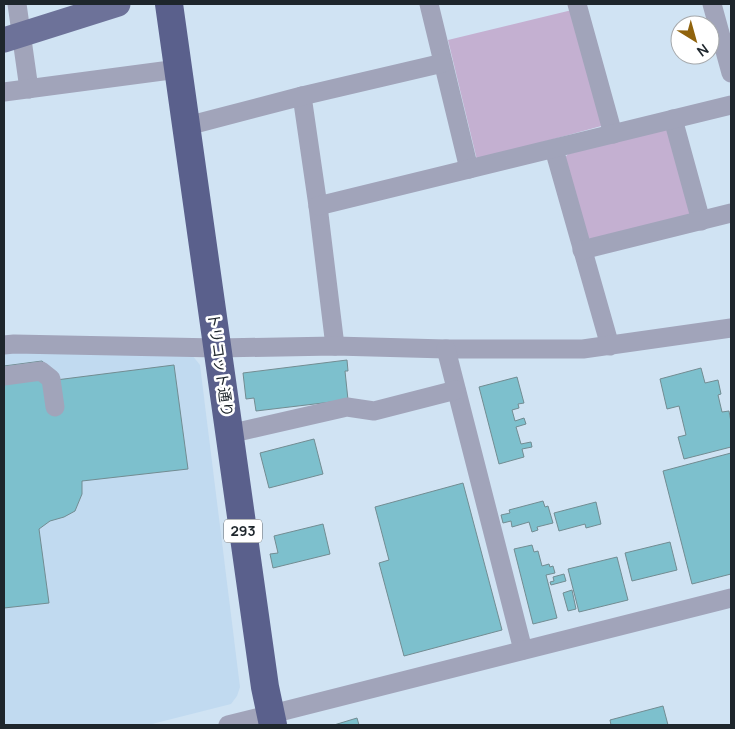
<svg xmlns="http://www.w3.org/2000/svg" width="735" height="729" font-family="Manrope,'Noto Sans JP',sans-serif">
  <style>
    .built { fill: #c1daf0 }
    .green { fill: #c4b0d1 }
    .building { fill: #7dc0cd; stroke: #728c92 }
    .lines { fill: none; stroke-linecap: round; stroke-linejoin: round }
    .minor { stroke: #a1a4ba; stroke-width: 19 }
    .major { stroke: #6d7299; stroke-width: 25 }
    .highway { stroke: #5a608c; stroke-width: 28 }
    .labels { text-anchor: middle; stroke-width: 5; stroke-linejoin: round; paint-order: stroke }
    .shield { fill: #fff; stroke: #62676b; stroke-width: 1 }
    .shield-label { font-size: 14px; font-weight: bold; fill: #1e262c }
    .street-label { font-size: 15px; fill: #1e262c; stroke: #fff }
  </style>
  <rect width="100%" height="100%" fill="#d0e3f3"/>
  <polygon class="built" points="20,351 192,355 200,365 240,687 237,696 231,704 148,725 4,725 4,353"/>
  <g class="green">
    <polygon points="572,10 605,125 477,160 448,40"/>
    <polygon points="670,128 693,214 594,242 586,236 563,160 568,154"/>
  </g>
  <g class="building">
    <polygon points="347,360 348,371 345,371 348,400 256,411 254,398 246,399 243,373"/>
    <polygon points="42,361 52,370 56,380 174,365 188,469 82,481 82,494 75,511 64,517 50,521 39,529 49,603 4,608 4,366"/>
    <polygon points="701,368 705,383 718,380 721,394 718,395 722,412 729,411 731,422 731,447 684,459 678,437 686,435 679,406 667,409 660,379"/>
    <polygon points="517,377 524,403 518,404 519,408 512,410 515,421 524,418 526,424 516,427 521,444 531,442 532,447 522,449 524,457 499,464 479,387"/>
    <polygon points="314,439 323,474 269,488 260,453"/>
    <polygon points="731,453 731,574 692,584 663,471"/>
    <polygon points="463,483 502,630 404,656 379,563 389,560 375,507"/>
    <polygon points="543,501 545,507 548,506 553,523 537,527 538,530 532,532 529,522 512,527 511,521 503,523 501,515 510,513 509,510"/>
    <polygon points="596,502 601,524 586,528 585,524 559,531 554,513"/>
    <polygon points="323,524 330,554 273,568 270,554 278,553 274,536"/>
    <polygon points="670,542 677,570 632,581 625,553"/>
    <polygon points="532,545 534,552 538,551 542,566 549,564 550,567 553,566 555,573 546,575 557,618 533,624 514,549"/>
    <polygon points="617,557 628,600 579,612 568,569"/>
    <polygon points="564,574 566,581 551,585 550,582 554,581 553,577"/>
    <polygon points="572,590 576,609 568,611 563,593"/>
    <polygon points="663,706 668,725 611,725 610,720"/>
    <polygon points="357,718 359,725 334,725"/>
  </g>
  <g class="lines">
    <g class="minor">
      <polyline points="17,4 29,89"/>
      <polyline points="429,4 469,169"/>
      <polyline points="577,4 613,134"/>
      <polyline points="712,4 731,73"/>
      <polyline points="4,92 178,69"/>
      <polyline points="302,96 318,206 335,346"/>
      <polyline points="673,119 701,221"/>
      <polyline points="187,126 302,96 443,63"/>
      <polyline points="554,149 610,346"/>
      <polyline points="318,206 731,105"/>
      <polyline points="582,250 731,213"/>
      <polyline points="4,345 14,344 218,348 335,346 446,349 583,349 731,328"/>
      <polyline points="446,349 523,650"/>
      <polyline points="4,376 41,371 51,379 55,407"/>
      <polyline points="229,434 347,407 374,411 456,390"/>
      <polyline points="228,725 731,598"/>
    </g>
    <polyline class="major" points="4,40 118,4"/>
    <polyline class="highway" points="169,4 265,687 273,725"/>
  </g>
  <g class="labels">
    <rect class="shield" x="224" y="519.5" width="38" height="23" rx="4"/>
    <g class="shield-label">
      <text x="243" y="536">293</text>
    </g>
    <g class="street-label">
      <text transform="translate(220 365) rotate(82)" y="5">トリコット通り</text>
    </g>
  </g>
  <rect width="735" height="729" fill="none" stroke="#1e262c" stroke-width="10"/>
  <g transform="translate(695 40) rotate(143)"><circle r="24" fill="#ffffff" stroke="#a5a8ab"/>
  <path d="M0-4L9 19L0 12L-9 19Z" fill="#90630d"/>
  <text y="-8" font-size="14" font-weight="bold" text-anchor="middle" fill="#1e262c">N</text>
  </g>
</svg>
